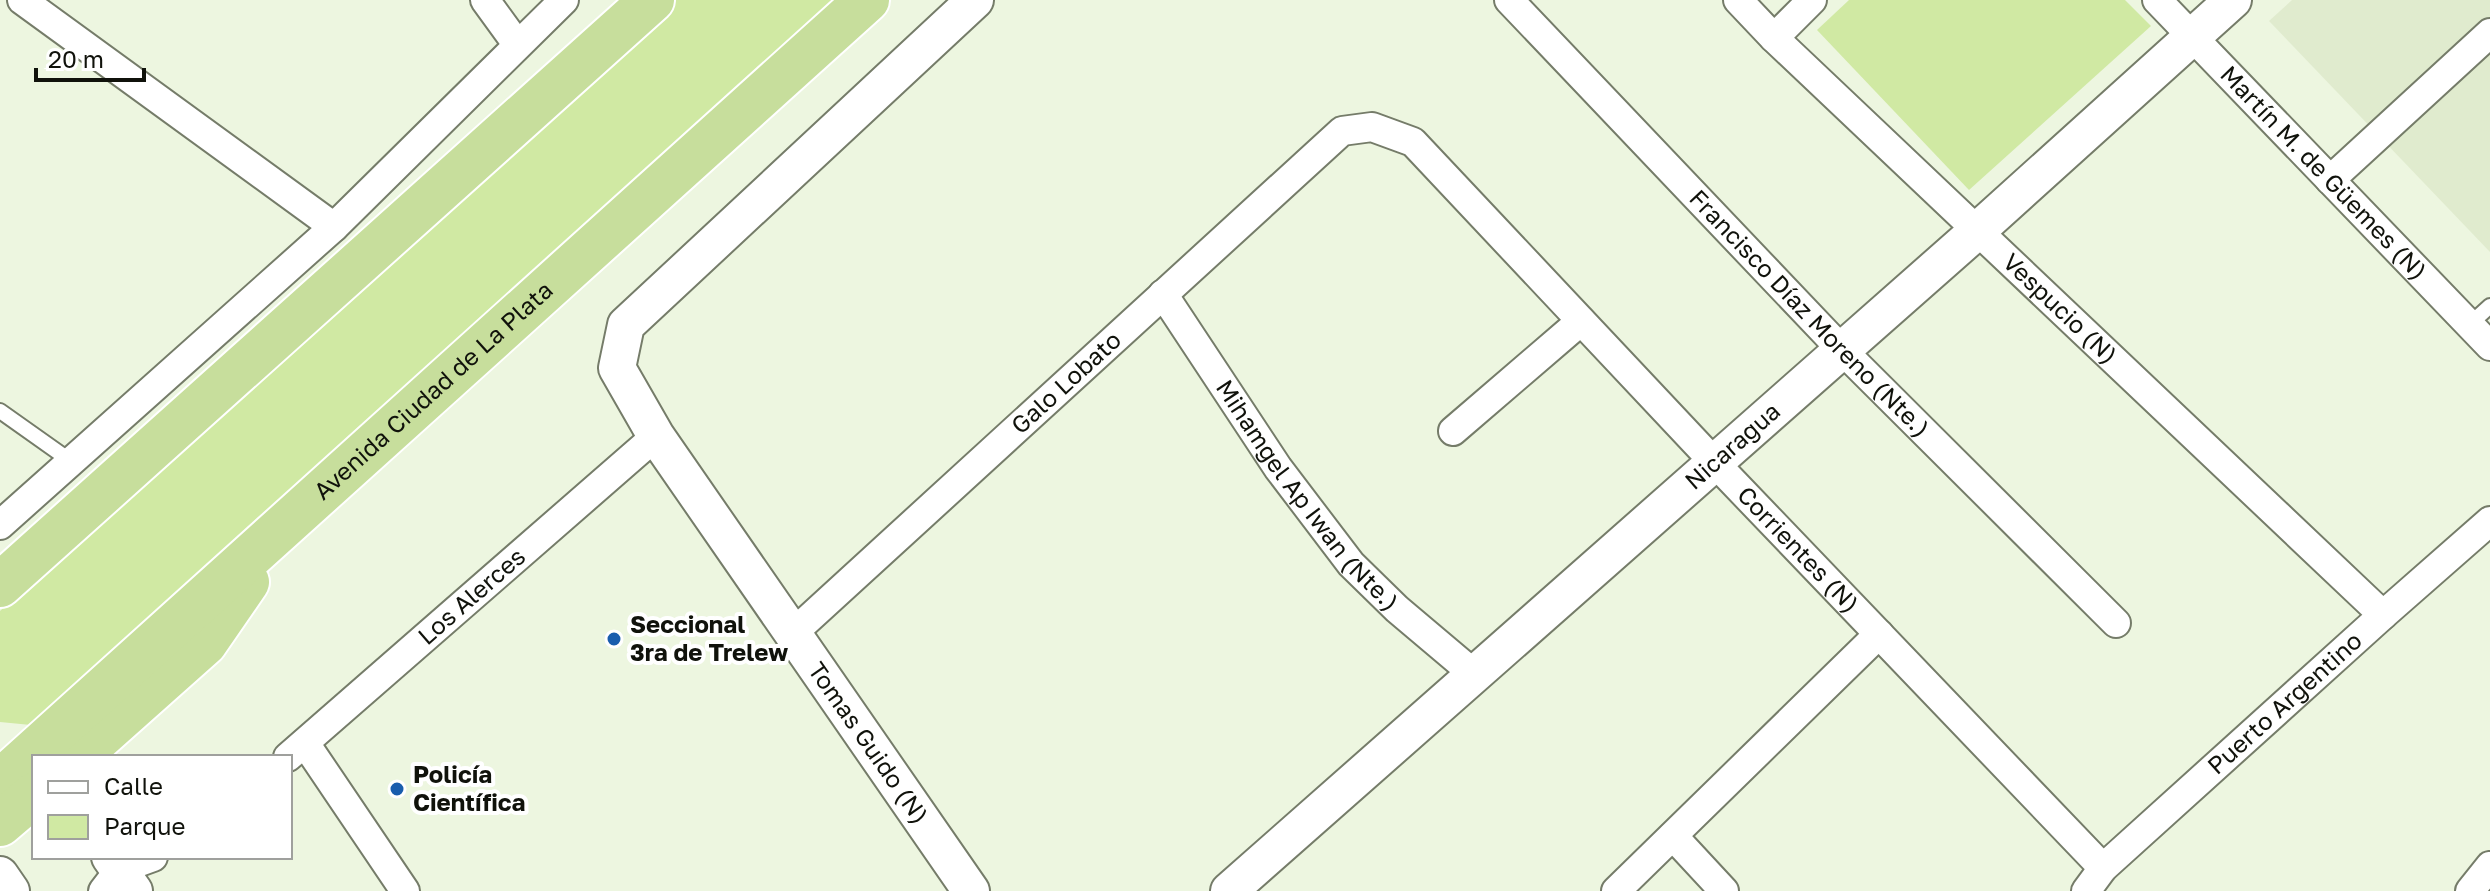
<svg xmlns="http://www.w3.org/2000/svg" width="2490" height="891" font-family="'Golos Text',sans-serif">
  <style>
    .built { fill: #e0ebce }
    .green { fill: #d0e9a3 }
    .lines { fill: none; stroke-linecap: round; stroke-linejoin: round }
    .service-casing { stroke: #757c69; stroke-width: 18 }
    .minor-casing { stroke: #757c69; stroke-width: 32 }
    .tertiary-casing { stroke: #757c69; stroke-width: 40 }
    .trunk-casing { stroke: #fff; stroke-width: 48 }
    .service { stroke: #fff; stroke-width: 14 }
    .minor { stroke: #fff; stroke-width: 28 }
    .tertiary { stroke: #fff; stroke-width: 36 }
    .trunk { stroke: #c7de9c; stroke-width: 44 }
    .poi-dot { fill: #195dad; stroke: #fff; stroke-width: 3 }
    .labels { text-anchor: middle; stroke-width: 8; stroke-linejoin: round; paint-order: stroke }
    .street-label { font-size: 24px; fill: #10120b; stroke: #fff }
    .poi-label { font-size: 24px; font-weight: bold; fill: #10120b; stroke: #fff; text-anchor: start }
  </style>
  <rect width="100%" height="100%" fill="#edf6e0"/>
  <polygon class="built" points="2292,0 2490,0 2490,252 2269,21"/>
  <g class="green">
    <polygon points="672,0 835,0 31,725 0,722 0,611"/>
    <polygon points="1849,0 2125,0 2151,26 1969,190 1817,30"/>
  </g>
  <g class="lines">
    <defs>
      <g id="service">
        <polyline points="2469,325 2490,306"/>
        <polyline points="0,411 72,462"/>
      </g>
      <g id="minor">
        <polyline points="22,0 334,227"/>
        <polyline points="485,0 517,44"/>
        <path id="s1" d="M1509,0L1842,350L2116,623"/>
        <path id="s2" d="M1738,0L1774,38L2383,615"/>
        <path id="s3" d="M2157,0L2490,346"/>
        <polyline points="1774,38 1812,0"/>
        <polyline points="2330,180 2490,33"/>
        <path id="s4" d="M1163,294L1278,468L1351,564L1397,609L1474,674"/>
        <polyline points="1453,431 1581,321"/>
        <polyline points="0,525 334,227 564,0"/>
        <path id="s5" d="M792,634L1342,131L1372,127L1413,142L1714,462L2103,868"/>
        <polyline points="305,743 405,891"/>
        <path id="s6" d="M288,757L656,436"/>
        <polyline points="1673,836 1724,891"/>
        <polyline points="103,891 120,869 153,857"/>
        <polyline points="1616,891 1879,634"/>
        <path id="s7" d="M2086,891L2103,868L2383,615L2490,521"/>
        <polyline points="2470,891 2490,866"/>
      </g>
      <g id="tertiary">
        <polyline points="110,857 134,891"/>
        <polyline points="0,875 11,891"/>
        <polyline points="971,891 656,436 617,368 626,325 975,0"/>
        <path id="s8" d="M1229,891L1977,231L2233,0"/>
      </g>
      <g id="trunk">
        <polyline points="0,585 652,0"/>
        <polyline points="77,757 205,643 247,582"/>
        <path id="s9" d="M0,782L867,0"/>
        <polyline points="0,824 34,795"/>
      </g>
    </defs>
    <use href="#service" class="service-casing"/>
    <use href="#minor" class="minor-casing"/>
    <use href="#tertiary" class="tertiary-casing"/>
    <use href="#trunk" class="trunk-casing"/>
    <use href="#service" class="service"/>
    <use href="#minor" class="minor"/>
    <use href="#tertiary" class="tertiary"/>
    <use href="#trunk" class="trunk"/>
  </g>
  <g class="poi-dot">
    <circle cx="614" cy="639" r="8"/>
    <circle cx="397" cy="789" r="8"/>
  </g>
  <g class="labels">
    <g class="street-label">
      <text dy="8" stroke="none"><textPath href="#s3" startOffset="240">Martín M. de Güemes (N)</textPath></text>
      <text dy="8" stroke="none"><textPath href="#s2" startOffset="446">Vespucio (N)</textPath></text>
      <text dy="8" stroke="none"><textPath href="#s1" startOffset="434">Francisco Díaz Moreno (Nte.)</textPath></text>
      <text dy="8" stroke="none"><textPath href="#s5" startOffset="372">Galo Lobato</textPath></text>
      <text dy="8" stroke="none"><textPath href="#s9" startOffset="584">Avenida Ciudad de La Plata</textPath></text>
      <text dy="8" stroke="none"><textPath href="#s8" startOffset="672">Nicaragua</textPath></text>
      <text dy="8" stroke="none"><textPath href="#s4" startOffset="248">Mihamgel Ap Iwan (Nte.)</textPath></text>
      <text dy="8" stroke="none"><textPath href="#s5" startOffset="1380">Corrientes (N)</textPath></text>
      <text dy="8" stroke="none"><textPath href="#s6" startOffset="244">Los Alerces</textPath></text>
      <text dy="8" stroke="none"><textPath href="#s7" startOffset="274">Puerto Argentino</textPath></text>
      <text transform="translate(868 743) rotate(55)" y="8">Tomas Guido (N)</text>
    </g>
    <g class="poi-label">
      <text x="630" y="633">Seccional<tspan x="630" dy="28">3ra de Trelew</tspan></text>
      <text x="413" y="783">Policía<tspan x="413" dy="28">Científica</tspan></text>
    </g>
  </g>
  <rect x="32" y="755" width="260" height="104" fill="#ffffff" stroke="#9fa09d" stroke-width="2"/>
  <rect x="48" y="781" width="40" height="12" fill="#ffffff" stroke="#9fa09d" stroke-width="2"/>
  <text x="104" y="795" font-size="24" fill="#10120b">Calle</text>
  <rect x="48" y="815" width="40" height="24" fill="#d0e9a3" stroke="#9fa09d" stroke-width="2"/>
  <text x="104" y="835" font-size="24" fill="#10120b">Parque</text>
  <path d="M36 68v12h108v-12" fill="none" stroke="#10120b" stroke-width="4"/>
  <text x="48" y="68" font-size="24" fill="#10120b" stroke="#ffffff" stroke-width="6" paint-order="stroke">20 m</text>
</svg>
